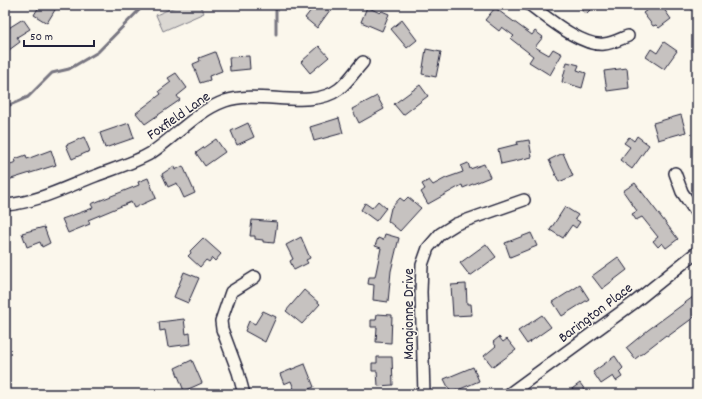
<svg xmlns="http://www.w3.org/2000/svg" width="702" height="399" font-family="Dekko,sans-serif">
  <style>
    .green { fill: #dbd8d3; stroke: #7e7d87 }
    .lines { fill: none; stroke-linecap: round; stroke-linejoin: round }
    .stream { stroke: #787681; stroke-width: 3 }
    .building { fill: #c6c2c0; stroke: #22223b }
    .minor-casing { stroke: #22223b; stroke-width: 14 }
    .minor { stroke: #fbf7ec; stroke-width: 11 }
    .labels { text-anchor: middle; stroke-width: 3; stroke-linejoin: round; paint-order: stroke }
    .street-label { font-size: 15px; fill: #22223b; stroke: #fbf7ec }
  </style>
  <rect width="100%" height="100%" fill="#fbf7ec"/>
  <filter id="ink" filterUnits="userSpaceOnUse"><feTurbulence type="fractalNoise" baseFrequency=".025" numOctaves="2"/><feDisplacementMap in="SourceGraphic" scale="8" xChannelSelector="R" yChannelSelector="G"/><feConvolveMatrix kernelMatrix="1 2 1 2 8 2 1 2 1" color-interpolation-filters="sRGB"/></filter>
  <g filter="url(#ink)">
    <polygon class="green" points="179,5 200,5 204,13 163,31 156,15"/>
    <g class="lines">
      <g class="stream">
        <polyline points="276,34 276,5"/>
        <polyline points="5,107 28,97 52,73 69,69 98,52 144,5"/>
      </g>
    </g>
    <g class="building">
      <polygon points="40,5 58,5 47,23 34,15"/>
      <polygon points="315,5 324,5 330,10 317,28 305,18"/>
      <polygon points="576,5 595,5 586,14"/>
      <polygon points="654,5 661,5 671,19 659,28 656,25 653,26 643,13"/>
      <polygon points="367,7 380,13 382,11 389,14 382,31 361,22"/>
      <polygon points="495,8 532,35 535,31 543,37 535,47 549,55 553,49 562,54 550,75 529,62 533,56 511,39 514,36 502,27 499,31 485,20"/>
      <polygon points="23,19 30,29 17,37 20,42 9,50 5,44 5,35 9,32 7,29"/>
      <polygon points="402,20 417,40 407,48 391,29"/>
      <polygon points="664,42 677,51 664,69 646,57 651,49 657,53"/>
      <polygon points="319,46 329,57 310,73 301,62"/>
      <polygon points="426,49 441,52 436,77 422,74"/>
      <polygon points="215,52 222,71 209,76 210,80 200,83 193,64 200,61 199,58"/>
      <polygon points="249,56 250,69 230,71 229,57"/>
      <polygon points="567,62 579,65 577,70 586,73 582,88 562,82"/>
      <polygon points="627,68 629,88 607,91 604,71"/>
      <polygon points="176,73 187,88 177,96 180,100 145,124 136,113 161,94 159,91 171,82 168,78"/>
      <polygon points="420,85 428,96 403,115 394,104"/>
      <polygon points="377,96 384,109 359,123 352,109"/>
      <polygon points="681,115 686,132 658,140 653,123"/>
      <polygon points="339,118 343,133 314,141 310,127"/>
      <polygon points="129,123 134,138 105,148 100,133"/>
      <polygon points="248,123 254,137 237,145 231,131"/>
      <polygon points="637,136 649,145 632,169 620,160 630,147 624,143 629,137 634,141"/>
      <polygon points="84,137 90,151 72,159 66,145"/>
      <polygon points="216,139 225,152 205,166 196,153"/>
      <polygon points="529,140 532,157 501,164 498,149 518,144 517,142"/>
      <polygon points="51,150 56,165 8,180 5,166 16,162 15,159 26,155 27,159"/>
      <polygon points="563,153 573,176 559,182 549,160"/>
      <polygon points="468,163 470,169 484,164 490,177 463,188 462,185 428,204 421,192 425,189 422,184 429,180 433,185 446,178 463,172 461,166"/>
      <polygon points="174,166 175,170 183,166 195,193 184,198 177,183 168,187 162,174"/>
      <polygon points="148,178 156,198 134,208 131,202 88,220 90,224 68,233 62,219 93,208 91,204 139,185 138,182"/>
      <polygon points="635,183 678,239 666,248 662,243 658,247 653,241 658,237 642,217 636,220 632,214 637,211 623,191"/>
      <polygon points="408,197 421,208 400,231 388,221 391,208 400,198 404,201"/>
      <polygon points="378,201 386,208 376,221 361,210 365,203 372,208"/>
      <polygon points="565,207 578,215 575,219 580,222 576,228 572,225 563,238 550,230"/>
      <polygon points="252,220 277,222 274,243 263,242 263,240 255,239 255,236 250,236"/>
      <polygon points="44,227 50,243 42,247 40,242 27,247 22,233"/>
      <polygon points="531,233 537,246 510,257 505,243"/>
      <polygon points="385,234 399,238 391,271 388,302 373,300 374,285 368,284 369,277 375,277 381,248 375,246 378,238 383,240"/>
      <polygon points="301,237 310,258 306,260 308,263 294,270 290,261 293,259 286,245"/>
      <polygon points="203,238 221,254 215,261 212,258 209,262 206,260 200,267 188,256 191,253 190,251"/>
      <polygon points="486,244 496,257 470,276 460,263"/>
      <polygon points="618,257 627,270 602,289 592,276"/>
      <polygon points="184,272 199,278 188,303 174,297"/>
      <polygon points="466,284 467,304 471,304 472,315 453,316 451,285"/>
      <polygon points="580,285 589,299 562,316 553,302"/>
      <polygon points="304,290 320,304 302,324 286,311"/>
      <polygon points="697,294 697,315 667,337 666,335 635,359 626,348 648,330"/>
      <polygon points="263,311 276,317 265,342 245,331 249,321 255,324"/>
      <polygon points="377,314 392,315 391,343 376,342 377,327 371,327 371,320 376,320"/>
      <polygon points="542,315 551,327 527,344 518,331"/>
      <polygon points="184,319 186,334 190,333 191,344 168,347 165,330 160,331 159,322"/>
      <polygon points="499,337 503,342 507,339 516,350 493,367 484,356 496,346 493,342"/>
      <polygon points="615,356 623,368 619,372 622,377 616,381 613,376 601,384 593,372"/>
      <polygon points="377,357 392,357 393,385 378,386 377,371 372,371 372,363 377,363"/>
      <polygon points="192,360 202,383 184,391 175,368"/>
      <polygon points="305,364 314,387 296,394 291,381 284,384 280,374"/>
      <polygon points="473,367 479,381 451,393 444,379"/>
      <polygon points="580,383 588,394 565,394"/>
    </g>
    <g class="lines">
      <defs>
        <g id="minor">
          <path d="M530,5C548,18 582,47 604,44C613,43 620,39 628,36"/>
          <polyline points="675,173 682,192 697,214"/>
          <path d="M5,205C36,203 66,187 95,176C113,169 134,163 151,153C176,136 197,111 225,101C259,89 310,111 339,89C348,82 355,71 363,62"/>
          <polyline points="244,394 238,372 222,329 221,321 231,292 255,277"/>
          <polyline points="424,394 421,292 422,265 428,248 440,234 456,224 524,200"/>
          <polyline points="509,394 635,302 697,252"/>
        </g>
      </defs>
      <use href="#minor" class="minor-casing"/>
      <use href="#minor" class="minor"/>
    </g>
  </g>
  <g class="labels">
    <g class="street-label">
      <text transform="translate(178 115) rotate(-35)" y="5">Foxfield Lane</text>
      <text transform="translate(595 312) rotate(-37)" y="5">Barington Place</text>
      <text transform="translate(408 314) rotate(-90)" y="5">Mangionne Drive</text>
    </g>
  </g>
  <rect width="702" height="399" fill="none" stroke="#fbf7ec" stroke-width="20"/>
  <rect x="10" y="10" width="682" height="379" fill="none" stroke="#22223b" stroke-width="1.5" filter="url(#ink)"/>
  <path d="M24 40v6h70v-6" fill="none" stroke="#22223b" stroke-width="2"/>
  <text x="30" y="40" font-size="12" fill="#22223b" stroke="#fbf7ec" stroke-width="3" paint-order="stroke">50 m</text>
</svg>
